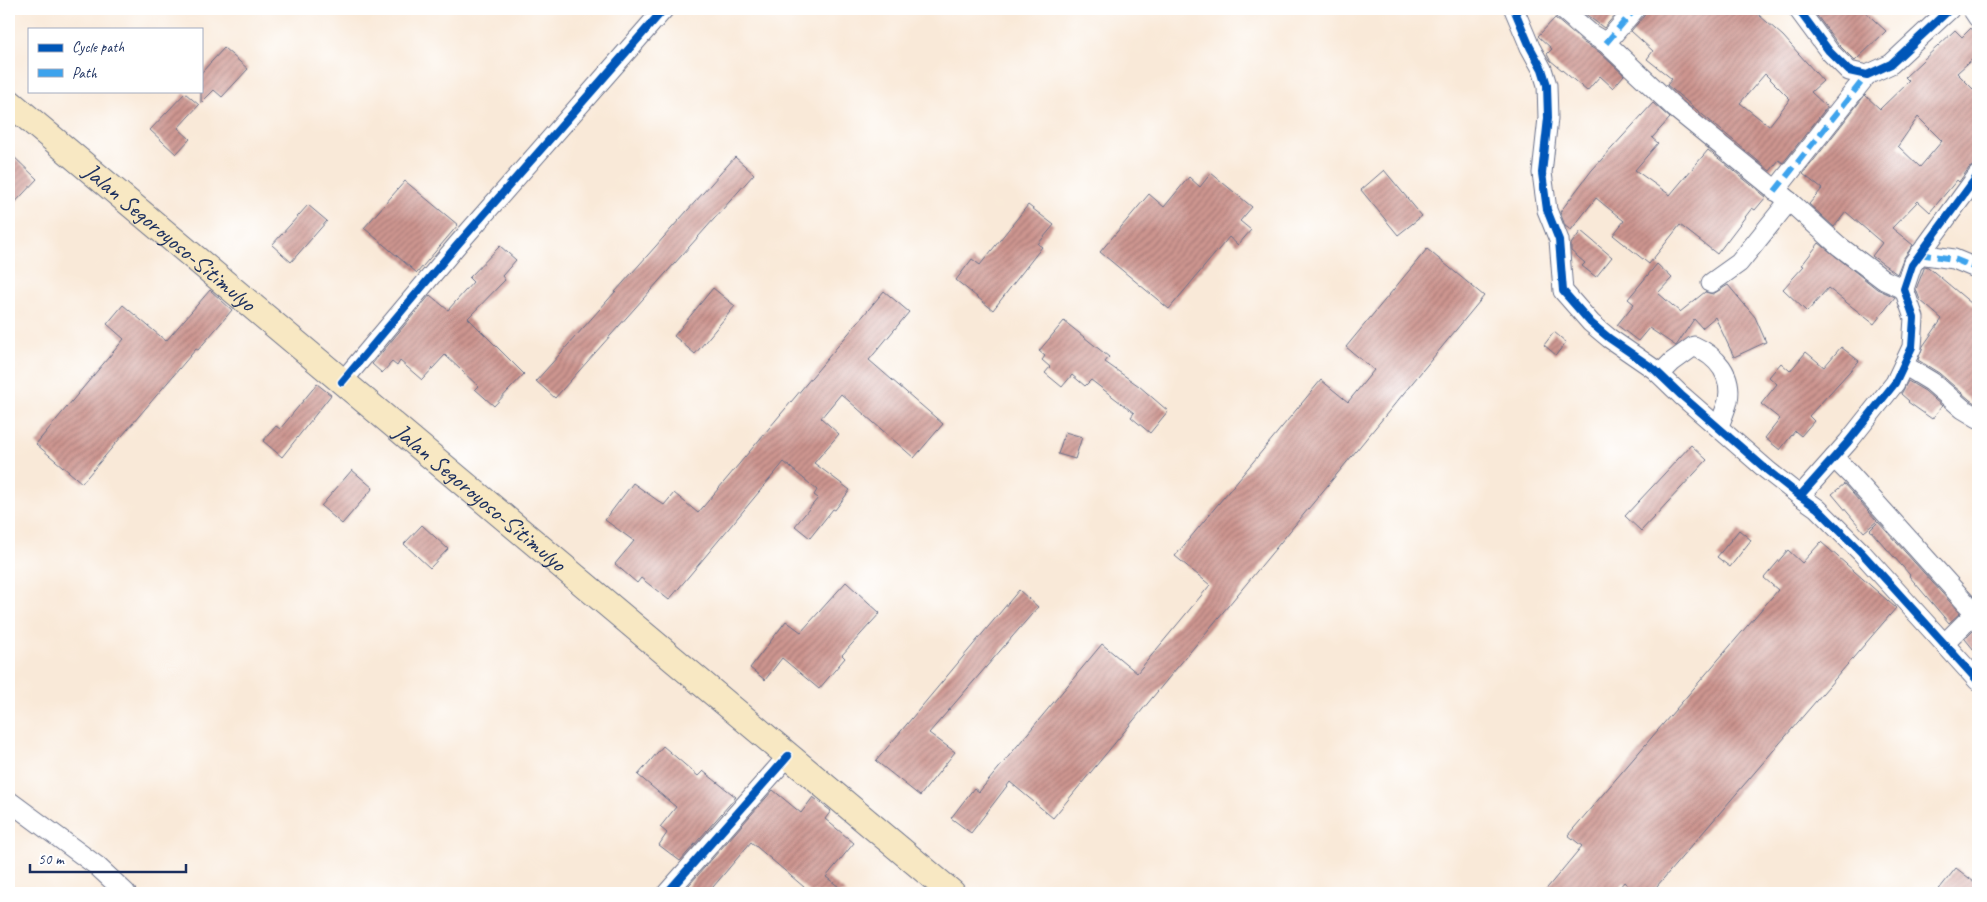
<svg xmlns="http://www.w3.org/2000/svg" width="1987" height="902" font-family="Caveat,sans-serif">
  <style>
    .building { fill: url(#building-hatch); fill-rule: evenodd }
    .lines { fill: none; stroke-linecap: round; stroke-linejoin: round }
    .minor-casing { stroke: #697089; stroke-width: 21 }
    .secondary-casing { stroke: #697089; stroke-width: 28 }
    .minor { stroke: #fff; stroke-width: 19 }
    .secondary { stroke: #f8e8c3; stroke-width: 26 }
    .quiet { stroke: #3da3ed; stroke-width: 6; stroke-dasharray: 12 6; stroke-linecap: butt }
    .cycleway-casing { stroke: #fff; stroke-width: 11 }
    .cycleway { stroke: #0057b8; stroke-width: 8 }
    .labels { text-anchor: middle; stroke-width: 4.5; stroke-linejoin: round; paint-order: stroke }
    .street-label { font-size: 24px; fill: #1b2f5e; stroke: #fff }
  </style>
  <defs>
    <pattern id="building-hatch" width="6" height="6" patternUnits="userSpaceOnUse" patternTransform="scale(1.25)"><rect width="6" height="6" fill="#cd958f"/><path d="M-1 1l2-2M0 6l6-6M5 7l2-2" fill="none" stroke="#a67a78"/></pattern>
  </defs>
  <rect width="100%" height="100%" fill="#fff"/>
  <filter id="ink" filterUnits="userSpaceOnUse"><feTurbulence type="fractalNoise" baseFrequency=".02" numOctaves="2"/><feDisplacementMap in="SourceGraphic" scale="10" xChannelSelector="R" yChannelSelector="G"/><feConvolveMatrix kernelMatrix="1 2 1 2 8 2 1 2 1" color-interpolation-filters="sRGB"/></filter>
  <filter id="wash" filterUnits="userSpaceOnUse"><feTurbulence type="fractalNoise" baseFrequency=".0096" numOctaves="4" result="noise"/><feDisplacementMap in="SourceGraphic" scale="20" xChannelSelector="R" yChannelSelector="G"/><feGaussianBlur stdDeviation="1.12" result="paint"/><feColorMatrix in="noise" values="0 0 0 0 0 0 0 0 0 0 0 0 0 0 0 0 0 1.4 0 .05"/><feComposite in="paint" operator="in"/></filter>
  <g filter="url(#wash)">
    <rect width="100%" height="100%" fill="#f9e9d8"/>
    <g id="blocks">
      <g class="building">
        <polygon points="1588,9 1620,9 1604,28 1584,13"/>
        <path d="M1646,9H1752L1783,36L1823,81L1811,92L1827,107L1783,163L1779,160L1770,171L1667,85L1672,79L1647,59L1653,51L1631,31L1644,16ZM1765,74L1790,99L1769,126L1740,103Z"/>
        <polygon points="1812,9 1862,9 1886,31 1855,61 1838,44"/>
        <polygon points="1555,18 1584,43 1599,52 1624,75 1613,88 1600,76 1587,91 1550,60 1547,54 1552,49 1538,36"/>
        <path d="M1971,28L1978,37V54L1957,73L1978,94V164L1969,168L1959,182L1957,180L1930,212L1918,201L1892,228L1913,245L1903,259L1897,274L1872,256L1882,243L1846,212L1834,227L1809,204L1822,189L1803,174L1865,95L1880,109L1909,81L1905,77L1955,30L1962,37ZM1918,117L1942,141L1920,167L1898,146Z"/>
        <polygon points="224,48 248,69 222,97 214,90 201,103 201,73"/>
        <polygon points="185,93 199,105 178,128 190,139 176,154 150,130"/>
        <polygon points="1653,103 1670,118 1652,138 1658,143 1635,170 1670,195 1708,150 1766,197 1755,210 1752,208 1717,254 1680,225 1649,264 1613,235 1624,221 1596,198 1571,230 1565,226 1560,212 1592,170"/>
        <polygon points="9,152 37,179 9,209"/>
        <polygon points="735,157 754,174 555,398 536,381"/>
        <polygon points="1384,170 1422,216 1398,235 1361,190"/>
        <polygon points="1211,173 1252,207 1240,221 1251,230 1238,245 1229,237 1169,309 1100,252 1149,194 1164,207 1189,177 1200,187"/>
        <polygon points="405,181 458,225 417,273 364,228"/>
        <polygon points="308,205 327,221 291,262 272,245"/>
        <polygon points="1028,205 1054,225 1038,244 1042,247 993,310 956,280 972,259 980,265"/>
        <polygon points="1581,231 1612,257 1596,277 1582,266 1585,263 1571,251 1571,244"/>
        <polygon points="1819,243 1877,289 1895,297 1874,324 1828,288 1807,312 1783,289 1804,266 1802,265"/>
        <polygon points="500,246 516,260 502,276 505,280 468,318 524,374 494,406 475,389 478,386 445,355 422,380 400,361 397,366 392,362 382,373 372,364 430,295 448,310 473,282 469,278"/>
        <polygon points="1427,249 1484,296 1053,818 1010,782 971,833 951,818 974,788 979,792 1102,644 1137,673 1210,585 1175,556 1321,380 1348,402 1374,370 1346,347"/>
        <polygon points="1657,264 1672,278 1658,293 1680,312 1705,292 1713,294 1728,285 1755,317 1766,342 1734,357 1715,317 1702,328 1694,319 1676,346 1649,328 1638,341 1617,325 1634,304 1628,299"/>
        <polygon points="1925,266 1928,267 1978,309 1978,405 1970,400 1939,373 1918,360 1923,346 1942,319 1920,300 1916,289"/>
        <polygon points="713,288 735,306 695,354 674,336"/>
        <polygon points="210,290 232,310 198,350 196,349 82,483 36,444 124,339 107,324 123,305 166,341"/>
        <polygon points="884,291 909,312 869,360 943,424 914,458 841,394 821,418 839,434 814,463 850,490 835,510 833,509 810,538 795,526 818,498 814,495 817,490 784,462 669,600 641,578 637,583 615,564 634,541 605,520 633,483 664,505 674,493 698,513"/>
        <polygon points="1064,321 1109,357 1105,362 1139,386 1168,411 1150,433 1131,417 1134,413 1091,380 1085,386 1072,375 1062,387 1045,373 1050,367 1042,360 1045,356 1039,351"/>
        <polygon points="1554,332 1566,342 1556,355 1544,345"/>
        <polygon points="1841,347 1859,361 1809,416 1814,421 1801,436 1795,431 1780,450 1765,438 1780,419 1761,404 1777,384 1769,377 1781,363 1790,371 1806,352 1824,367"/>
        <polygon points="1908,381 1925,391 1942,406 1932,419 1908,402 1909,401 1901,394"/>
        <polygon points="317,384 331,395 282,457 263,441 276,426 280,429"/>
        <polygon points="1065,432 1082,437 1075,459 1058,454"/>
        <polygon points="1691,445 1707,460 1641,531 1625,516"/>
        <polygon points="352,470 373,488 342,524 321,506"/>
        <polygon points="1844,484 1877,521 1864,532 1832,494"/>
        <polygon points="1878,522 1960,613 1949,623 1909,576 1910,575 1870,530"/>
        <polygon points="422,525 448,549 430,568 404,544"/>
        <polygon points="1739,530 1751,540 1730,567 1717,557"/>
        <polygon points="1821,542 1896,608 1651,893 1636,893 1624,882 1615,893 1543,893 1582,846 1568,835 1778,590 1764,578 1788,550 1802,563"/>
        <polygon points="846,582 880,613 842,655 845,658 819,689 782,658 765,680 750,668 786,621 801,632"/>
        <polygon points="1019,590 1038,607 929,733 955,752 920,796 876,761"/>
        <polygon points="1978,626 1978,655 1965,639"/>
        <polygon points="663,746 698,776 703,771 736,797 680,861 659,845 667,833 660,827 676,807 638,775"/>
        <polygon points="773,790 801,813 813,797 831,811 825,819 854,843 826,877 847,893 811,893 751,842 708,893 682,893"/>
        <polygon points="1956,868 1978,885 1978,893 1936,893"/>
      </g>
    </g>
  </g>
  <g filter="url(#ink)">
    <use href="#blocks" fill-opacity="0" stroke="#697089" stroke-width="1"/>
    <g class="lines">
      <defs>
        <g id="minor">
          <polyline points="1514,9 1530,47 1542,69 1547,85 1548,118 1542,173 1547,210 1559,240 1563,291 1591,323 1609,338 1654,369 1681,395 1767,470 1800,496"/>
          <polyline points="1562,9 1591,34 1606,43 1676,109 1789,201 1839,246 1884,280 1904,289"/>
          <polyline points="1798,9 1829,51 1849,71 1867,75 1891,64 1950,9"/>
          <polyline points="1972,9 1978,18"/>
          <polyline points="1606,43 1635,9"/>
          <polyline points="1978,175 1912,265 1904,289 1914,318 1912,347 1895,383 1848,442 1800,496 1817,508 1861,552 1978,681"/>
          <polyline points="1775,191 1867,75"/>
          <polyline points="1919,254 1954,259 1978,269"/>
          <polyline points="1711,283 1739,263 1789,201"/>
          <polyline points="1904,365 1932,382 1963,409 1978,418"/>
          <path d="M1660,374L1672,362L1694,346C1716,356 1733,374 1728,401C1726,409 1722,418 1719,426"/>
          <polyline points="342,382 458,244 664,9"/>
          <polyline points="1834,458 1851,475 1975,613 1945,643"/>
          <polyline points="9,801 97,866 126,893"/>
          <polyline points="667,893 788,756"/>
        </g>
        <g id="secondary">
          <path id="s1" d="M9,102L952,893"/>
        </g>
      </defs>
      <use href="#minor" class="minor-casing"/>
      <use href="#secondary" class="secondary-casing"/>
      <use href="#minor" class="minor"/>
      <use href="#secondary" class="secondary"/>
      <g class="quiet">
        <polyline points="1606,43 1635,9"/>
        <polyline points="1775,191 1867,75"/>
        <polyline points="1919,254 1954,259 1978,269"/>
      </g>
      <defs>
        <g id="cycleway">
          <polyline points="1514,9 1530,47 1542,69 1547,85 1548,118 1542,173 1547,210 1559,240 1563,291 1591,323 1609,338 1654,369 1681,395 1767,470 1800,496"/>
          <polyline points="1798,9 1829,51 1849,71 1867,75 1891,64 1950,9"/>
          <polyline points="1978,175 1912,265 1904,289 1914,318 1912,347 1895,383 1848,442 1800,496 1817,508 1861,552 1978,681"/>
          <polyline points="342,382 458,244 664,9"/>
          <polyline points="667,893 788,756"/>
        </g>
      </defs>
      <use href="#cycleway" class="cycleway-casing"/>
      <use href="#cycleway" class="cycleway"/>
    </g>
  </g>
  <g class="labels">
    <g class="street-label">
      <text dy="8" stroke="none"><textPath href="#s1" startOffset="210">Jalan Segoroyoso-Sitimulyo</textPath></text>
      <text dy="8" stroke="none"><textPath href="#s1" startOffset="615">Jalan Segoroyoso-Sitimulyo</textPath></text>
    </g>
  </g>
  <rect width="1987" height="902" fill="none" stroke="#fff" stroke-width="30"/>
  <rect x="28" y="28" width="175" height="65" fill="#ffffff" stroke="#a4acbf"/>
  <rect x="38" y="44" width="25" height="8" fill="#0057b8" stroke="#a4acbf"/>
  <text x="72" y="52" font-size="15" fill="#1b2f5e">Cycle path</text>
  <rect x="38" y="69" width="25" height="8" fill="#3da3ed" stroke="#a4acbf"/>
  <text x="72" y="78" font-size="15" fill="#1b2f5e">Path</text>
  <path d="M30 864v8h156v-8" fill="none" stroke="#1b2f5e" stroke-width="2.5"/>
  <text x="38" y="864" font-size="15" fill="#1b2f5e" stroke="#ffffff" stroke-width="4" paint-order="stroke">50 m</text>
</svg>
